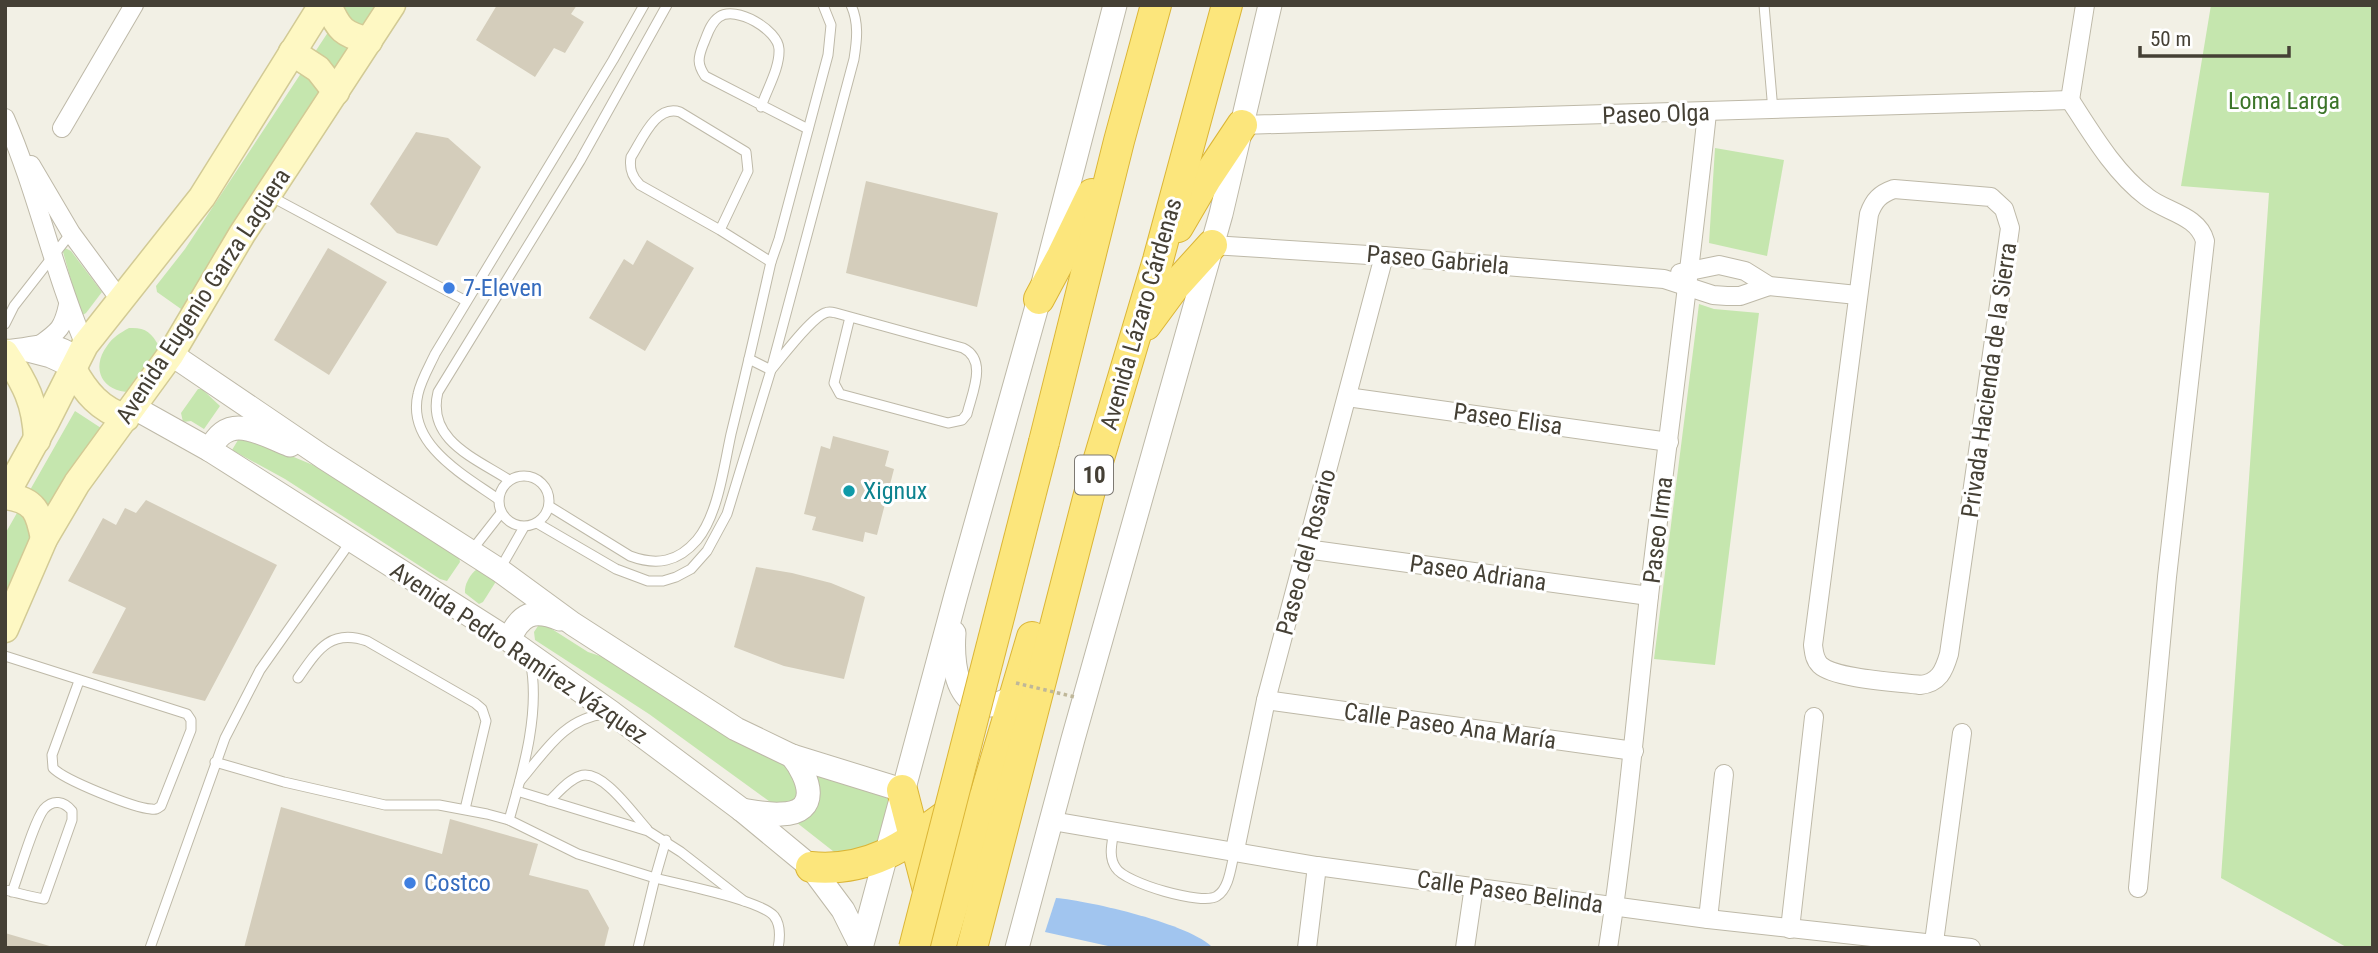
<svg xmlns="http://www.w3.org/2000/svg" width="2378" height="953" font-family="'Roboto Condensed',sans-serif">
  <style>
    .green { fill: #c5e6ae }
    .water { fill: #a1c5ef }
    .building { fill: #d4cdbb }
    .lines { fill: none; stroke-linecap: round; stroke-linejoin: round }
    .service-casing { stroke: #beb9a8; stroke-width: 11 }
    .minor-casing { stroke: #beb9a8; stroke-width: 20 }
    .tertiary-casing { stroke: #beb9a8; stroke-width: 25 }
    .secondary-casing { stroke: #d2ca95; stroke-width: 29 }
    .trunk-casing { stroke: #dbb536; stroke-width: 32 }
    .service { stroke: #fff; stroke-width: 9 }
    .minor { stroke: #fff; stroke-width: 18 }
    .tertiary { stroke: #fff; stroke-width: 23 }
    .secondary { stroke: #fef8c3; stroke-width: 26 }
    .trunk { stroke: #fce67c; stroke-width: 30 }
    .trunk-bridge-casing { stroke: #dbb536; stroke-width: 32; stroke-linecap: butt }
    .path-bridge { stroke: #bfb799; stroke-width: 3.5; stroke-dasharray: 3.5 3.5; stroke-linecap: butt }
    .trunk-bridge { stroke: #fce67c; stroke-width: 30 }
    .shop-dot { fill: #3f7fe0; stroke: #fff; stroke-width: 2.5 }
    .culture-dot { fill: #0f9aa8; stroke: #fff; stroke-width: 2.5 }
    .labels { text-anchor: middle; stroke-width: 6; stroke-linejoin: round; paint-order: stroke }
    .shield { fill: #fff; stroke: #7d7972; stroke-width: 2 }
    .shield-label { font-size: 23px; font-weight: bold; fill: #454035 }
    .park-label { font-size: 24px; fill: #3c7529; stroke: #fff }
    .street-label { font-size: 24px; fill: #454035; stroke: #fff }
    .shop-label { font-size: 24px; fill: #366cbe; stroke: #fff; text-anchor: start }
    .culture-label { font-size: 24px; fill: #0d838f; stroke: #fff; text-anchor: start }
  </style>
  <rect width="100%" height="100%" fill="#f2f0e5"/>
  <g class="green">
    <polygon points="346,5 381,5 185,307 181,309 157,292 156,286 185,249"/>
    <polygon points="2211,5 2373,5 2373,948 2348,948 2221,878 2269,193 2181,186"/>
    <polygon points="1715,148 1784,160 1767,256 1709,243"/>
    <polygon points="65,248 71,251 102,292 86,313 81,316 63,252"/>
    <polygon points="1699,304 1714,309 1759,313 1715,665 1654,659"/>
    <path d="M129,328C145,327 151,332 159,346L156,362L130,392C103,392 90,369 107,346C113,337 120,333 129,328Z"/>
    <polygon points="198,389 202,389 220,406 204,429 191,421 183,422 181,413"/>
    <polygon points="75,411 101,428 24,555 5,594 5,534"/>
    <polygon points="241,435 313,465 454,553 459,557 460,562 447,581 440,579 285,479 232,450"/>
    <path d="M477,569L495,580V583L483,602L479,604L465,593C464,585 470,574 477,569Z"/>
    <polygon points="544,624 588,652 633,667 657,684 891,790 873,878 866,877 773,804 649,714 535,640 534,632 538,626"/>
  </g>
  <path class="water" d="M1056,898C1090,901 1191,924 1213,948H1117L1045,932Z"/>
  <g class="building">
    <polygon points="497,5 577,5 571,14 584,22 565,53 554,48 535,77 476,40"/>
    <polygon points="416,132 448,138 481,167 437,246 397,233 370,204"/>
    <polygon points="866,181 998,213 977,307 846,273"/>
    <polygon points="647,240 694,268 645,351 589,318 624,259 633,265"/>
    <polygon points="328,248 387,282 329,375 274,340"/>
    <polygon points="833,436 889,451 885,466 894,469 877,535 865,532 863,542 812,530 816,517 804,514 821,446 830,449"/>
    <polygon points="146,500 277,565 205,701 92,673 126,608 68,581 103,518 116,525 125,508 136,513"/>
    <polygon points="756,567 792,573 831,583 865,597 844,679 784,666 734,647"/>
    <polygon points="281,807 442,854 450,819 538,844 529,875 588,890 609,928 604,948 244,948"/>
    <polygon points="5,933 53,947 53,948 5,948"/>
  </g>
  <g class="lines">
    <defs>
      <g id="service">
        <polyline points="1764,5 1773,111"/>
        <path d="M761,107C767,89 780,68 779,49C778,30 736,5 719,17C710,23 707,36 703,45C698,58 697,64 705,76L808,129"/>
        <polyline points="270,196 466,301"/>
        <path d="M720,230L748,171L746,152L680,112C656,104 642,140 631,157C629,169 632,177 640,185L720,230L771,262"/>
        <polyline points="5,324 14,306 71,233"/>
        <path d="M749,359L771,370C782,357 811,318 825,313C829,311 832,312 836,313L963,348C988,360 972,393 967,414L962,420L948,423L840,394L834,383L850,317"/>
        <circle cx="524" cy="501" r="25"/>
        <path d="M509,480C475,458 426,440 438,392L580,161L667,5"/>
        <path d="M498,499C464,475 406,444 418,394C421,380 429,367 435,354L613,60L644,5"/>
        <path d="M549,506L630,556C657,566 678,562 697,540C718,515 724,466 731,434C745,377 758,320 771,262L779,239L828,55L831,25L823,5"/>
        <path d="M537,523L616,569L648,581H663L676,577L691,569L707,551L727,514L771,370L854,59C857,40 859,23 851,5"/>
        <polyline points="472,550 501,513"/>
        <polyline points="500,569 524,527"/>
        <path d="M5,656L187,714L191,720V730L161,806C157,809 156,810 151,809C134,808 64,780 53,768L52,755L79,681"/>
        <path d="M298,678C317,651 330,628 367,641L475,703L482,709L486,721L465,809"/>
        <polyline points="215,762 284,782 385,805 439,805 487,814 509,820 578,854 655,878 638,948"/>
        <path d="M520,781C545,752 564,718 605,714"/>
        <polyline points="517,791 648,831 681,852 744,901"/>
        <path d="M549,801C558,793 568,780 580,776C602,768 633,814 647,829"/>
        <path d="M509,820C523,771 541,711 530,660"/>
        <path d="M1114,831C1112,843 1108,857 1116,868C1125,883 1203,906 1217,896C1230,888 1231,864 1235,851"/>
        <path d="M666,840L655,878C679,884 760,900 774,916C781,925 780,938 778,948"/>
        <path d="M5,890C18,893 31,897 44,899L72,820V811C64,801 53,799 44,809C34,821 19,874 12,892"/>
        <polyline points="150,948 225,738 260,670 351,541"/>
      </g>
      <g id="minor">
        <path d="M2070,100C2092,134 2115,173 2147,197C2166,212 2198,215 2205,241L2167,577L2138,888"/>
        <polyline points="2070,100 2085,5"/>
        <path d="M5,118C37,191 53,271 85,345"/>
        <polyline points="1242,125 2070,100"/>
        <polyline points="62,128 134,5"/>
        <polyline points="31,165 71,233 121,301"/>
        <path d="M1894,189L1991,197L2004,209L2010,228L1949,654C1944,671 1939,683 1920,685C1898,682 1835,679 1820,665C1814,659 1814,652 1813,645L1869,214C1874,200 1880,194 1894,189Z"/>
        <polyline points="1212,245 1384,256 1664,279 1713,295 1727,296 1740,296 1769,286"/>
        <polyline points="1680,273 1719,265 1745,271 1769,286 1857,295"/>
        <path d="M41,344C59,331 63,328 68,305"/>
        <path d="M5,349C40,348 46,334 79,357"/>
        <polyline points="22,351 49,358 73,369"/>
        <polyline points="1347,397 1669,442"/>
        <polyline points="1306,549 1649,596"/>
        <polyline points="1266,700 1634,751"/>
        <polyline points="1052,821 1317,866 1708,919 1971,948"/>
        <polyline points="1235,850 1266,700 1384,256"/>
        <polyline points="1708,919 1724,774"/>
        <polyline points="1790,929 1814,717"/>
        <polyline points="1934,942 1962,733"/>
        <polyline points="1307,948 1317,866"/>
        <polyline points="1465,948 1474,886"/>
        <path d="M1608,948C1626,831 1636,713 1649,596C1668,435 1690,274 1707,113"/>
      </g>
      <g id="tertiary">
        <polyline points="171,354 323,457 499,570 573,624 736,729 792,756 902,790"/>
        <polyline points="133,407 210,450 509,640 612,713 742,810 811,867 843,910 861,946"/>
        <path d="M210,450C228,411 259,433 290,445"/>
        <path d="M954,633C951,674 962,727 1015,696"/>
        <path d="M509,640C520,614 533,608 560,619"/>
        <path d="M742,810C755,812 768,815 781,814C822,813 809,777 792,756"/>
        <polyline points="861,948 956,595 1039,299 1115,5"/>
        <polyline points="1017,948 1073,739 1221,214 1270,5"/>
      </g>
      <g id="secondary">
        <path d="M328,5C339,30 343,34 369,41"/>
        <polyline points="292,52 318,69 336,92"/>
        <path d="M5,353C25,383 36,403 37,440"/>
        <path d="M73,369C86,393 100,409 126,418"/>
        <polyline points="5,496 46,422 85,345 202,197 322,5"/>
        <path d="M6,496C35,500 39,512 44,539"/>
        <polyline points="5,629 44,539 77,483 171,354 242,234 392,5"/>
      </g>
      <g id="trunk">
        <polyline points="1178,227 1206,179 1242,125"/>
        <polyline points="1039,299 1062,256 1092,194"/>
        <polyline points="1146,325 1174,287 1212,245"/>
        <polyline points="1044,442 1119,141 1156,5"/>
        <polyline points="902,790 931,902"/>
        <path d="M811,867C876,873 913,839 963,803"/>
        <polyline points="940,948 1032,637"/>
        <polyline points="972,948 1094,475 1158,260 1227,5"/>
      </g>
    </defs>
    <use href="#service" class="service-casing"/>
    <use href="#minor" class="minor-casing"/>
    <use href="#tertiary" class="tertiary-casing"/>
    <use href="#secondary" class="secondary-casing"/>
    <use href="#trunk" class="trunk-casing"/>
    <use href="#service" class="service"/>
    <use href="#minor" class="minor"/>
    <use href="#tertiary" class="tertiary"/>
    <use href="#secondary" class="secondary"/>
    <use href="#trunk" class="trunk"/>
    <defs>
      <polyline id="trunk-bridge" points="914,948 1044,442"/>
    </defs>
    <use href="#trunk-bridge" class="trunk-bridge-casing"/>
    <polyline class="path-bridge" points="1016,683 1075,697"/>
    <use href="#trunk-bridge" class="trunk-bridge"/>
  </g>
  <g class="shop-dot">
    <circle cx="449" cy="288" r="7"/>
    <circle cx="410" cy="883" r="7"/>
  </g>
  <circle class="culture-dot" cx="849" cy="491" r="7"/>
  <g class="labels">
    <rect class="shield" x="1075" y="455.5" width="38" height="39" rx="5"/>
    <g class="shield-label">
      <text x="1094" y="483">10</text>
    </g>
    <g class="park-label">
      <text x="2284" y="109">Loma Larga</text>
    </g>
    <g class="street-label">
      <text transform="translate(1656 114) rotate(-2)" y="8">Paseo Olga</text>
      <text transform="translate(1438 260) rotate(5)" y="8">Paseo Gabriela</text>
      <text transform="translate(203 296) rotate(-57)" y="8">Avenida Eugenio Garza Lagüera</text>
      <text transform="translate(1141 314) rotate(-74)" y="8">Avenida Lázaro Cárdenas</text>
      <text transform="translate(1989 380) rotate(-82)" y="8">Privada Hacienda de la Sierra</text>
      <text transform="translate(1508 419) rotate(8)" y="8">Paseo Elisa</text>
      <text transform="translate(1658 530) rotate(-83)" y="8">Paseo Irma</text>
      <text transform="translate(1306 552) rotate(-75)" y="8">Paseo del Rosario</text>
      <text transform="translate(1478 573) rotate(8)" y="8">Paseo Adriana</text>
      <text transform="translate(519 653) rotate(34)" y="8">Avenida Pedro Ramírez Vázquez</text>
      <text transform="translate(1450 726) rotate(8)" y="8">Calle Paseo Ana María</text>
      <text transform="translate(1510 892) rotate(8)" y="8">Calle Paseo Belinda</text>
    </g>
    <g class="shop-label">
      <text x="463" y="296">7-Eleven</text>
      <text x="424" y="891">Costco</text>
    </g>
    <g class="culture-label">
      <text x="863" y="499">Xignux</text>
    </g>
  </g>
  <rect width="2378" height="953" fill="none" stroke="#454035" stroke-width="14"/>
  <path d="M2140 46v10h149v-10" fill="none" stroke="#454035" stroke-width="3.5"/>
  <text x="2150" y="46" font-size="21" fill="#454035" stroke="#ffffff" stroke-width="5" paint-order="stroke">50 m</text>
</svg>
